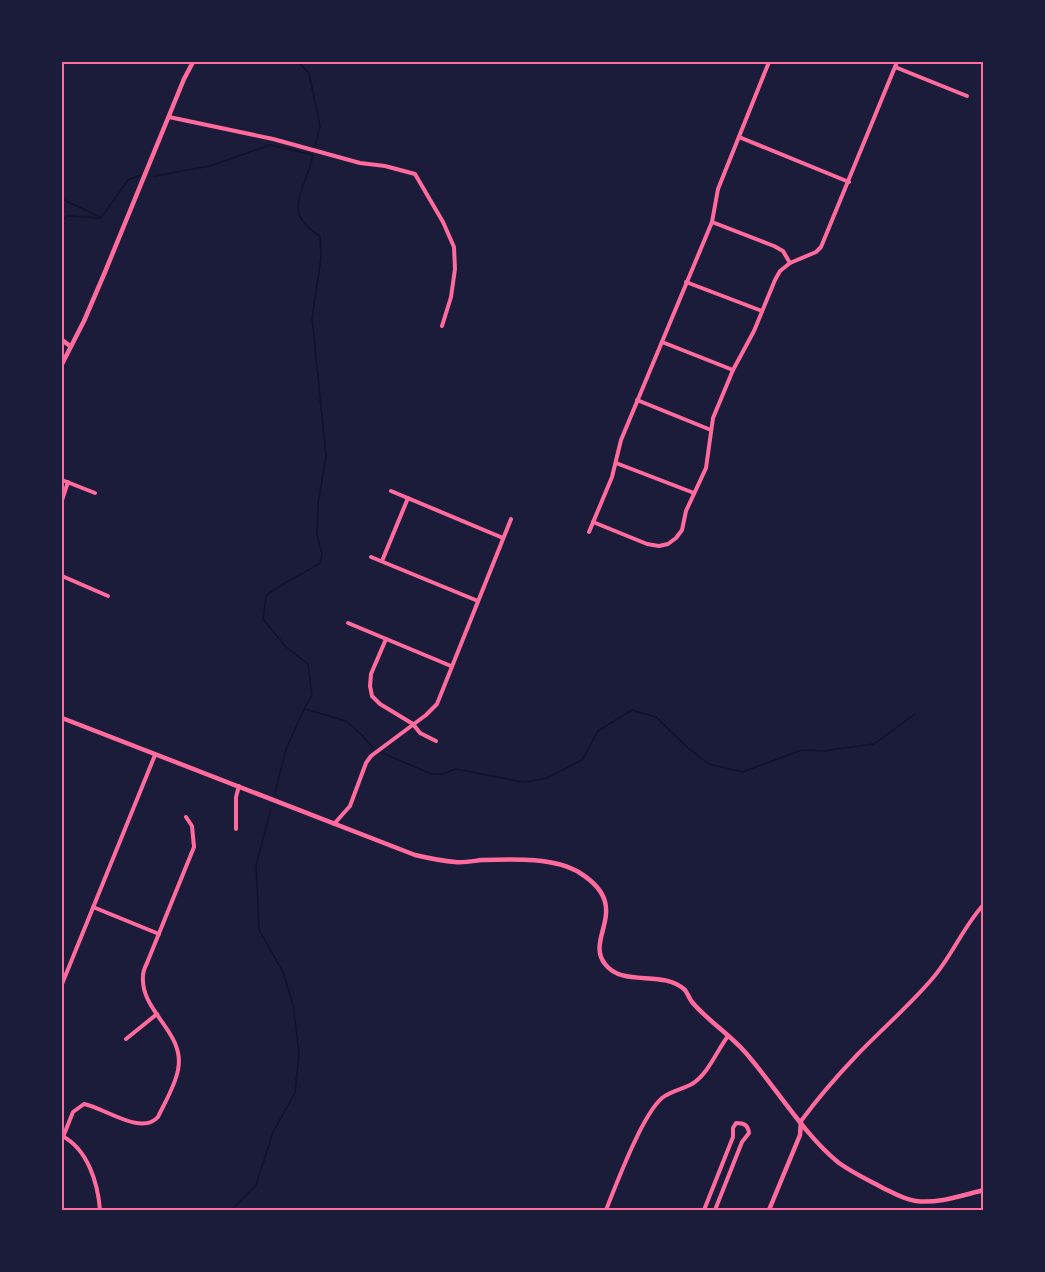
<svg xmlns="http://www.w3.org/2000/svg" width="1045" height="1272" font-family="Jost,sans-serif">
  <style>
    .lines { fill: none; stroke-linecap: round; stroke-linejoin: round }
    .stream { stroke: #12122b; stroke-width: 1.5 }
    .minor { stroke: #ff6b9d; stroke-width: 4 }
    .tertiary { stroke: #ff6b9d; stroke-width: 4.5 }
    .neatline { fill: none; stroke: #ff6b9d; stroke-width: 2 }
  </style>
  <rect width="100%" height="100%" fill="#1b1b3a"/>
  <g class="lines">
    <g class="stream">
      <polyline points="298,62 309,73 320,126 315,146"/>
      <path d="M154,176L210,166L270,145L313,155C307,189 279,212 320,236L321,258L312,318L326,456L318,504L317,535L322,554L320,563C302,575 281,583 266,596L263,619L285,646L308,664L312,695L304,709L286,749L275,793"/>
      <polyline points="62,199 100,217"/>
      <polyline points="101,218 128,180 141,175"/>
      <polyline points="62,220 67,216 98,218"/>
      <polyline points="305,709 346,721 362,735 373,748"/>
      <polyline points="382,753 432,774 443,774 455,769 523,782 545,779 582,760 598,731 632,710 656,717 689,749 709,764 742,772 802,750 823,751 874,744 915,714"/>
      <polyline points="231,1210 256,1185 273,1132 295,1093 299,1052 293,1005 283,972 259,930 256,865 271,809"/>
    </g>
    <g class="minor">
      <polyline points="895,67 967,96"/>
      <polyline points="169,117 273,139 360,163 385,166 415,174 443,222 454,247 455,269 451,297 442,326"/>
      <polyline points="739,137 849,182"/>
      <polyline points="712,222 774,246 783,251 790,263"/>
      <polyline points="686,282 762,311"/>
      <polyline points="662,342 733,370"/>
      <polyline points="637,400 711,430"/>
      <polyline points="616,463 694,493"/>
      <polyline points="62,480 95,493"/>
      <polyline points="391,491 503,538"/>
      <polyline points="62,500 68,482"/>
      <polyline points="593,522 647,544 659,546 668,544 676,538 682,530 686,511 706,468 713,418 733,370 754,331 775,280 780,271 790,263 816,252 821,247 897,62"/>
      <polyline points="589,532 612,477 621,440 712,222 718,189 769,62"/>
      <polyline points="371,557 478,601"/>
      <polyline points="382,561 408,498"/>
      <polyline points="62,576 108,596"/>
      <polyline points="348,623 451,666"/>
      <polyline points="386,639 371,674 370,686 372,696 380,704 413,724 420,733 436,741"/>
      <polyline points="334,824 350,806 366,763 371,756 426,715 437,704 511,519"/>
      <polyline points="236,829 236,797 239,786"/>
      <polyline points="93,907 159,934"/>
      <polyline points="62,984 155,755"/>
      <polyline points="126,1039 157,1014"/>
      <path d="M801,1121C818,1098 837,1076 857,1055C882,1029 909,1006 932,979C952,956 963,927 984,904"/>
      <path d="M62,1136C88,1149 98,1184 100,1210"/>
      <path d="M63,1137L73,1112L84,1104C105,1108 141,1136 158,1117C165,1102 175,1086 178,1070C186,1032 140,1012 143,976C143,972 145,967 147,963L194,847L192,826L186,817"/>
      <path d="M606,1210C616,1185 642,1115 662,1098C670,1091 683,1089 692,1084C709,1073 716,1052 728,1036"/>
      <path d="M704,1210L733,1137V1128L736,1123C744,1123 748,1125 749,1133L742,1142L715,1210"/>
    </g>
    <g class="tertiary">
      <polyline points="62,340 70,346"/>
      <polyline points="62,364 84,321 105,272 184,79 193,62"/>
      <path d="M62,718L415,855C428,858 442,861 455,862C464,863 473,861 482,860C512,859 555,857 580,873C634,907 584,938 605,964C623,988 663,969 685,990C688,994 689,998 692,1002C707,1020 729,1034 745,1052C775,1086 804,1135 839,1163C853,1173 868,1180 883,1188C893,1193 905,1200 916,1201C938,1204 963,1195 984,1190"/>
      <polyline points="769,1210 800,1135 801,1121"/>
    </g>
  </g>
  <rect width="1045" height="1272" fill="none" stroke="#1b1b3a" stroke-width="126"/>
  <rect x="63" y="63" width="919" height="1146" class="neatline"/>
</svg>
